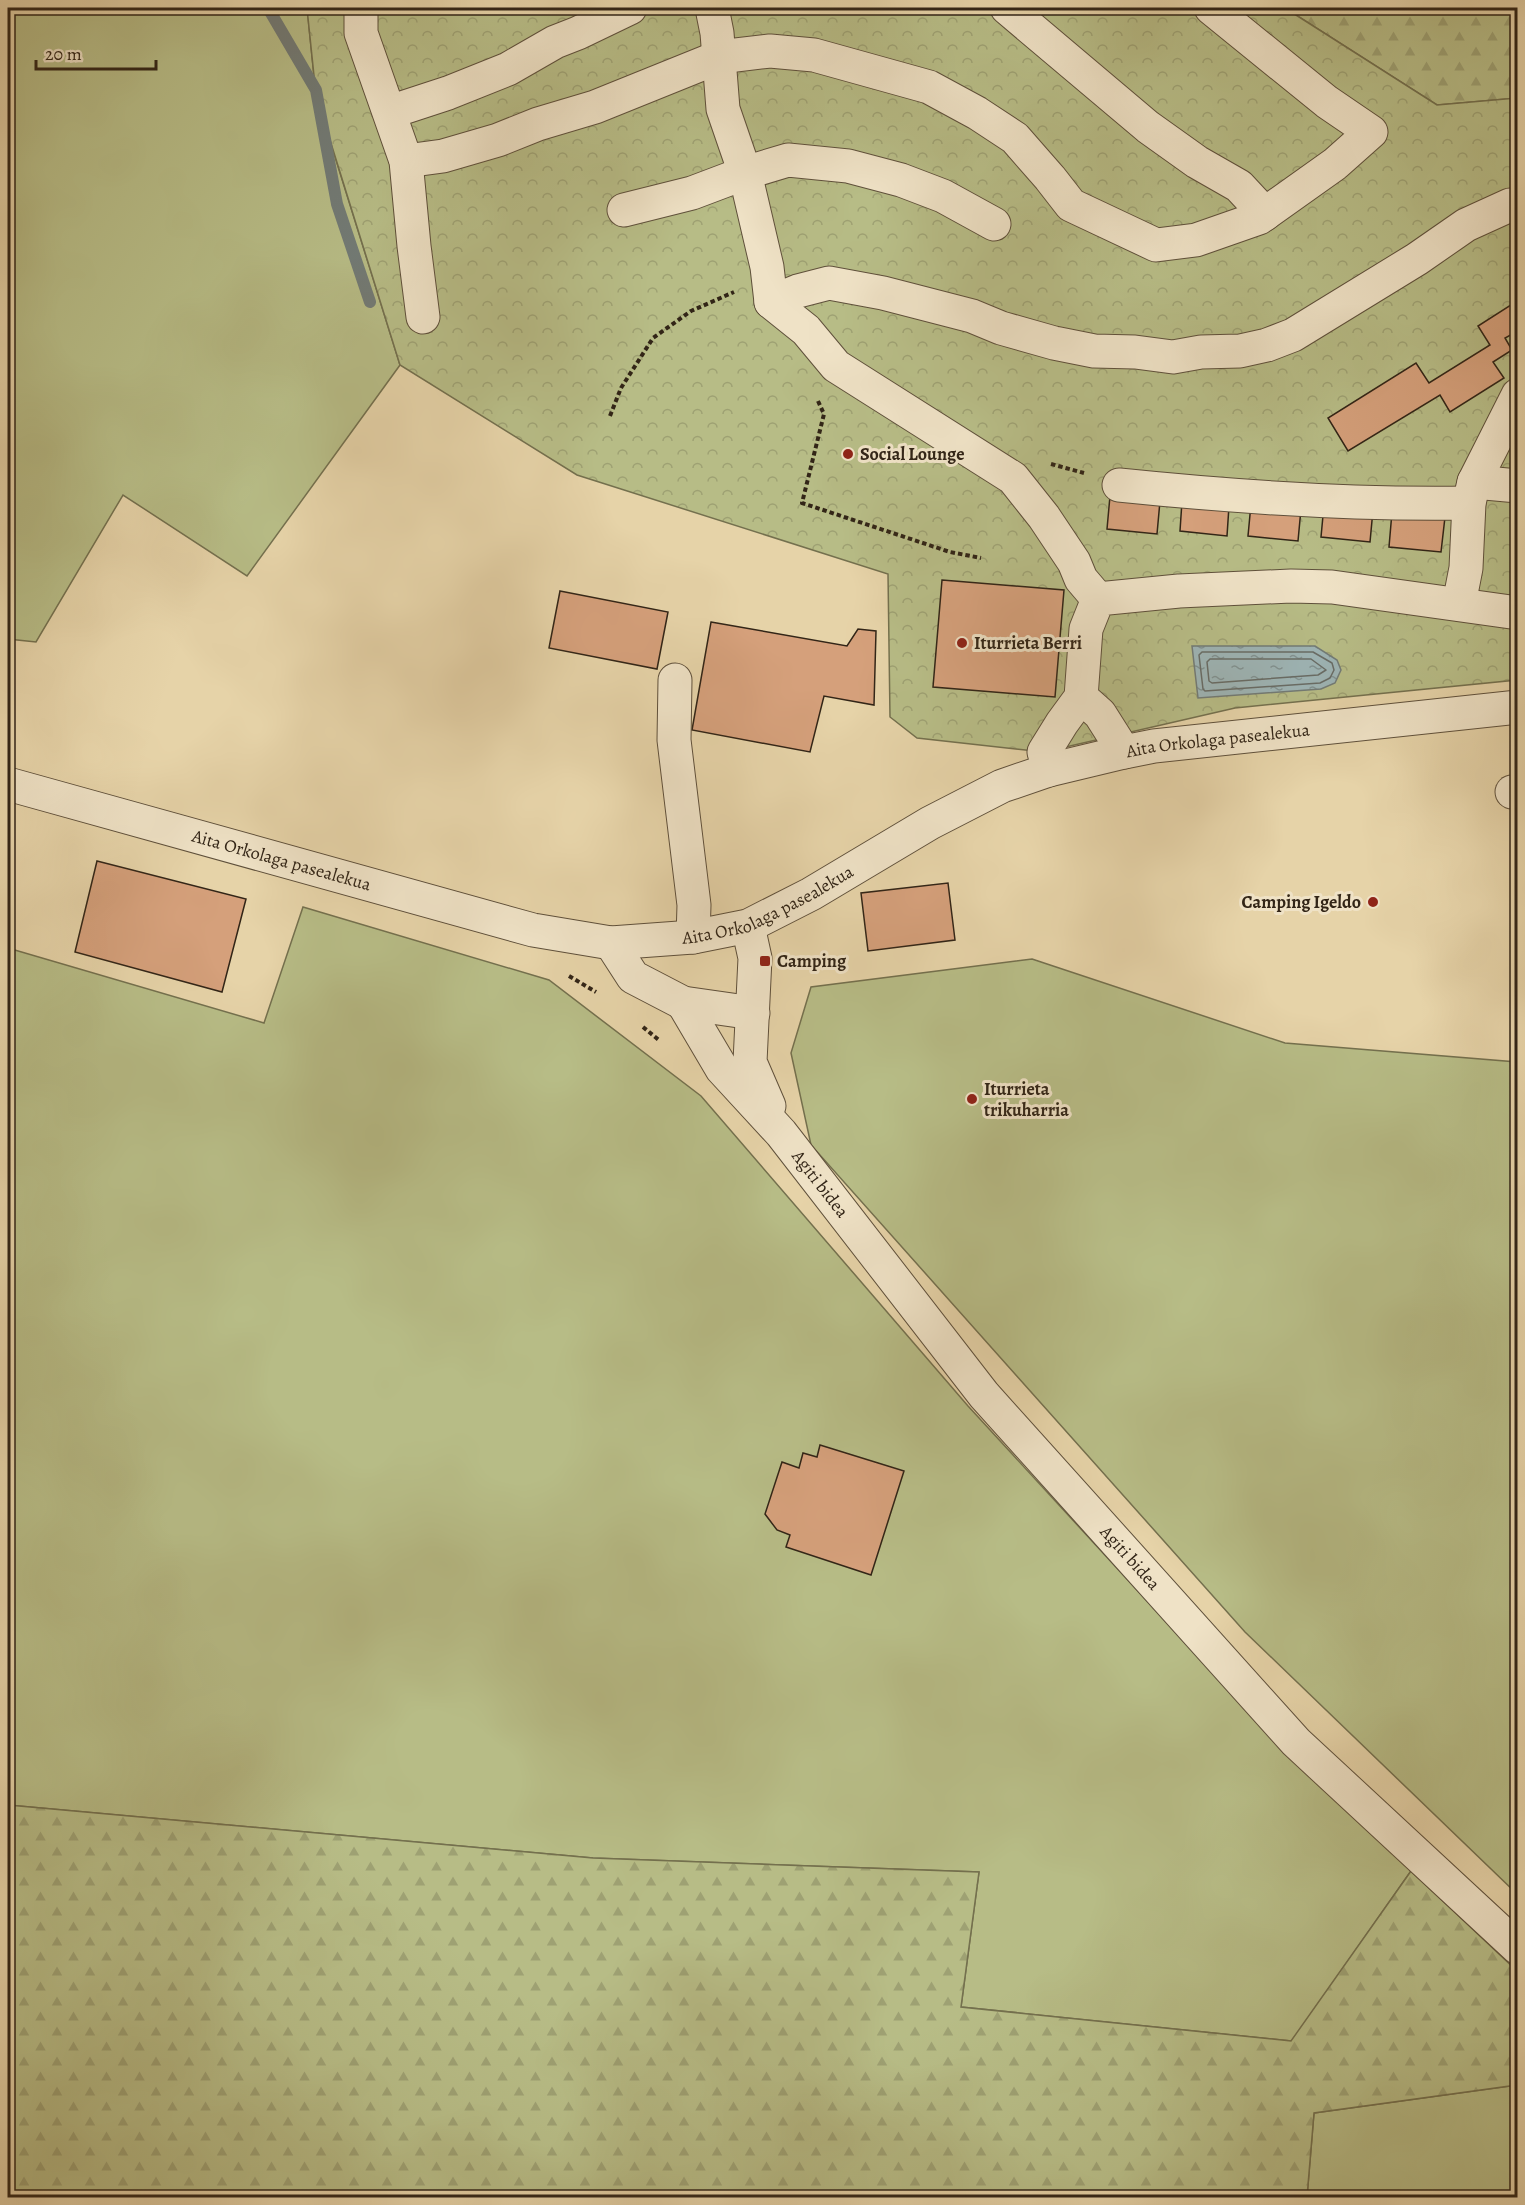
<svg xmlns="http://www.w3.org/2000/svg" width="1525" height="2205" font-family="Alegreya,serif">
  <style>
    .grass { fill: #b7bc86; stroke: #74704e; stroke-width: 1.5 }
    .forest { fill: url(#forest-firs); stroke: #74704e; stroke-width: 1.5 }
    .park { fill: url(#park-crowns); stroke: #74704e; stroke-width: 1.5 }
    .water { fill: url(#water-ripples); stroke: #727b76; stroke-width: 1.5 }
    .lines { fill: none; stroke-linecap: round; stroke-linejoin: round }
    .shore { stroke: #686c66; stroke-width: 1.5 }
    .stream { stroke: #727b76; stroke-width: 12 }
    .building { fill: #d5a07b; stroke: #322517; stroke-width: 1.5 }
    .minor-casing { stroke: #5f503b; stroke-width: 35 }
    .path { stroke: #322517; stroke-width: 4; stroke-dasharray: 4.5 3; stroke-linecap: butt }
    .minor { stroke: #efe2c6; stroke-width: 33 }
    .poi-dot { fill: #8f2418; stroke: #efe2c6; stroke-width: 2 }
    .labels { text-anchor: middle; stroke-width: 6; stroke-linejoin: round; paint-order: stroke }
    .poi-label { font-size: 18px; font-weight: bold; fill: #322517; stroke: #efe2c6; text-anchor: start }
    .street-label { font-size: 18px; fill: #322517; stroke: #efe2c6 }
  </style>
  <defs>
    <pattern id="forest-firs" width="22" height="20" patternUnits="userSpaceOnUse" patternTransform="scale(1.5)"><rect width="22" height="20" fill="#b7bc86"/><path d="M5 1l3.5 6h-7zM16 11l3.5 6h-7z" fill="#9ea173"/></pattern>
    <pattern id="park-crowns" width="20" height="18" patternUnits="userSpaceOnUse" patternTransform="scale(1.5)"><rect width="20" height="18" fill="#b7bc86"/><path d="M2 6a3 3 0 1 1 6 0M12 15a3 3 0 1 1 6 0" fill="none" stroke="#9ea173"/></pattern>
    <pattern id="water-ripples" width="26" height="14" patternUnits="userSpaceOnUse" patternTransform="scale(1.5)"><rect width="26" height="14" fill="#9db4b5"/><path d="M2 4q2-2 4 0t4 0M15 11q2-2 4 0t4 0" fill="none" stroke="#819292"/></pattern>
  </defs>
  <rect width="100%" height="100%" fill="#e6d3a8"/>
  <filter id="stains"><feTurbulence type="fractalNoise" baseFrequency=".00333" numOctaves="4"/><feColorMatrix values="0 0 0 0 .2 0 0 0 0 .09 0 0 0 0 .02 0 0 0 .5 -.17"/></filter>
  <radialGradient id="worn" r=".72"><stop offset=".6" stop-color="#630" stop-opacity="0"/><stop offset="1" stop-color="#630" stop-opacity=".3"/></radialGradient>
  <g class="grass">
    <polygon points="8,8 307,8 316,96 400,365 247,576 123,495 36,642 8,639"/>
    <polygon points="303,907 549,980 701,1096 968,1406 1216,1676 1411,1871 1292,2041 961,2007 979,1872 593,1858 8,1805 8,948 264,1023"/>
    <polygon points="1032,959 1285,1043 1517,1062 1517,1894 1245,1632 811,1145 791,1053 811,987"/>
    <polygon points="1517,2085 1517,2197 1307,2198 1314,2113"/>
  </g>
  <g class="forest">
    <polygon points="1285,8 1517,8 1517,98 1437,105"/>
    <polygon points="8,1805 593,1858 979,1872 961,2007 1291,2041 1411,1871 1517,1971 1517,2085 1314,2113 1307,2197 8,2197"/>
  </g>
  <polygon class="park" points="307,8 1285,8 1437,105 1517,98 1517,680 1235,708 1044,752 917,738 890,717 888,574 577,475 400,365 316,95"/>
  <polygon class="water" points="1192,646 1315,646 1337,660 1341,670 1335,683 1321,689 1198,698"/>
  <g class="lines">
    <g class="shore">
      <polygon points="1202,652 1313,652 1332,663 1334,670 1330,678 1320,683 1205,691 1203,689 1199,655"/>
      <polygon points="1210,659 1311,659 1326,670 1318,675 1212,683 1209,681 1207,662"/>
    </g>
    <polyline class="stream" points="268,8 316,90 337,204 370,302"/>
  </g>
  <g class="building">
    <polygon points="1517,301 1518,331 1505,338 1512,350 1493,362 1504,378 1450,412 1440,395 1348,451 1328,418 1416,363 1429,383 1490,345 1478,326"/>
    <polygon points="1110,496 1160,501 1157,534 1107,529"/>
    <polygon points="1182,501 1229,506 1227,536 1180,531"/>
    <polygon points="1251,504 1301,509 1298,541 1248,536"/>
    <polygon points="1324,505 1373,510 1370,542 1321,537"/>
    <polygon points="1392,512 1445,517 1441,552 1389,547"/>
    <polygon points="942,580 1064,590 1055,697 933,687"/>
    <polygon points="560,591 668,612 657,669 549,648"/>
    <polygon points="711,622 847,646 858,629 876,631 874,705 824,696 810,752 692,730"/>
    <polygon points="97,861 246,899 222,992 75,952"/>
    <polygon points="948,883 955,940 868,951 861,893"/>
    <polygon points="820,1445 904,1471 871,1575 786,1547 790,1535 777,1530 765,1514 782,1462 799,1468 803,1453 817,1457"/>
  </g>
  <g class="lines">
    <defs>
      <g id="minor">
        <polyline points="361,8 361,33 406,161 414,246 423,317"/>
        <polyline points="712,8 717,33 723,109 745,173 767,267 771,302 806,330 836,366 1013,478 1044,517 1074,562 1081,579 1098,599"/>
        <polyline points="1007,8 1148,127 1197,162 1239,186 1265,214"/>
        <polyline points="390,112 448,93 508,69 555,42 578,33 630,8"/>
        <polyline points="406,161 443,156 498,140 538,124 595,107 719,57 770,51 814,55 929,87 977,113 1015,138 1050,178 1071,205 1156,245 1196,240 1259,218 1335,164 1371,132 1327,102 1211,8"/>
        <polyline points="624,210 692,193 745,173 788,160 848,166 901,180 943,196 994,224"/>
        <polyline points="771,302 798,291 829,283 883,293 972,316 1001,328 1054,343 1094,351 1135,352 1173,357 1201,352 1240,351 1267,345 1293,335 1417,259 1466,225 1510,205 1518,205"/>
        <polyline points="1474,482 1518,486"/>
        <path d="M1119,485C1235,497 1352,505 1469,503"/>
        <polyline points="1459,604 1466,568 1469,503 1474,482 1518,395"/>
        <polyline points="675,680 674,740 694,905 693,937"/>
        <polyline points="1081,697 1100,714 1124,752"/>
        <polyline points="1049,770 1044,752 1062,723 1081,697 1086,629 1098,599 1179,591 1291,586 1332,587 1518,613"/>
        <path id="s1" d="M8,784L533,930L611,943L693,937L748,926L811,894L930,823L1002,786L1049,770L1124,752L1154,746L1518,707"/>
        <polyline points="1512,792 1518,792"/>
        <polyline points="748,926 755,958 750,1062 769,1106"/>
        <polyline points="611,943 633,977 683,1003 753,1013"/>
        <path id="s2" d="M683,1003L722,1069L781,1133L984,1395L1296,1742L1518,1948"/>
      </g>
    </defs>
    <use href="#minor" class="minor-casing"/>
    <g class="path">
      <polyline points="818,401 824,414 802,503 950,552 981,558"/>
      <polyline points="610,416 621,388 653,338 691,311 734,292"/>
      <polyline points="1051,464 1084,473"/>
      <polyline points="569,976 596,992"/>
      <polyline points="643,1027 660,1041"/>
    </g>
    <use href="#minor" class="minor"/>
  </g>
  <g class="poi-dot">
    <circle cx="848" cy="454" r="6"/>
    <circle cx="962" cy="643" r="6"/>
    <circle cx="1373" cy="902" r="6"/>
    <rect x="759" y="955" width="12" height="12" rx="3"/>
    <circle cx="972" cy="1099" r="6"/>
  </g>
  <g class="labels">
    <g class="poi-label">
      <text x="860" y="460">Social Lounge</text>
      <text x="974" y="649">Iturrieta Berri</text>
      <text x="1361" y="908" text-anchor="end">Camping Igeldo</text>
      <text x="777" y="967">Camping</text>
      <text x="984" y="1095">Iturrieta<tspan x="984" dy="21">trikuharria</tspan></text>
    </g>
    <g class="street-label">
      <text dy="6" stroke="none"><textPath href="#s1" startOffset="1274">Aita Orkolaga pasealekua</textPath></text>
      <text dy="6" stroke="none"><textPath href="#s1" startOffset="284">Aita Orkolaga pasealekua</textPath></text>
      <text dy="6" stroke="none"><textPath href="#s1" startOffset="788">Aita Orkolaga pasealekua</textPath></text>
      <text dy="6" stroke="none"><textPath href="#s2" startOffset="228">Agiti bidea</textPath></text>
      <text dy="6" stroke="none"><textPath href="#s2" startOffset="714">Agiti bidea</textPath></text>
    </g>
  </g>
  <rect width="1525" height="2205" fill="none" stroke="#e6d3a8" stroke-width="30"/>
  <rect x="9" y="9" width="1507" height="2187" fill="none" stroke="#322517" stroke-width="3"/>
  <rect x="15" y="15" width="1495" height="2175" fill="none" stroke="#322517" stroke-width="1.5"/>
  <path d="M36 60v9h120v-9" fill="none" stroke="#322517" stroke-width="3"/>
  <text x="45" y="60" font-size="18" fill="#322517" stroke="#efe2c6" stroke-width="4.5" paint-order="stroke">20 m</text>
  <rect width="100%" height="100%" filter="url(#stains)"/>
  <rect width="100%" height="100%" fill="url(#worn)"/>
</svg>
